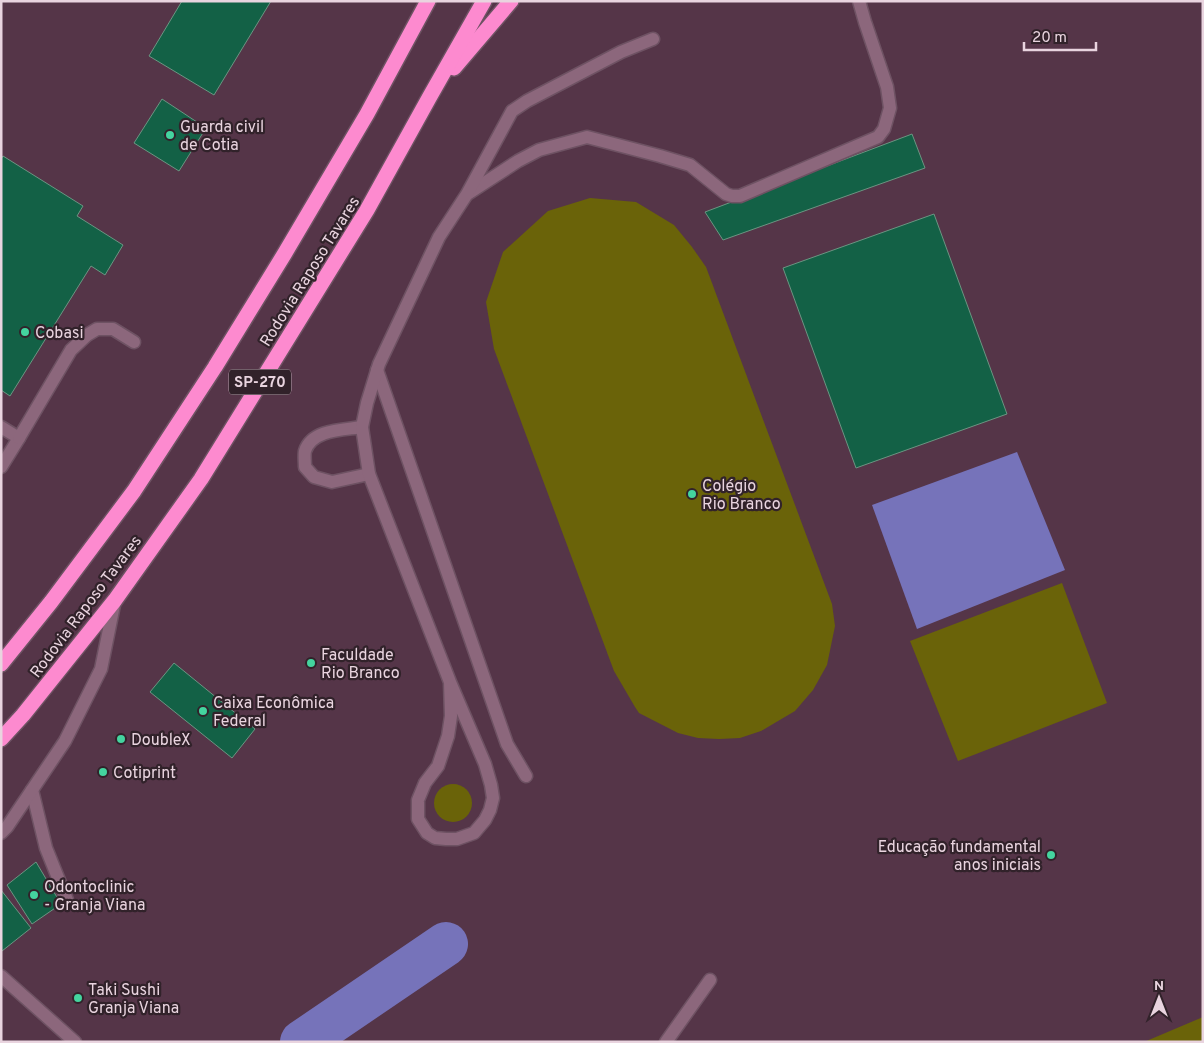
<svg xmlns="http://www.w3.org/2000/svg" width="1204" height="1043" font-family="Overpass,sans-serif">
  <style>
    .green { fill: #6a6309 }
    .water { fill: #7673ba }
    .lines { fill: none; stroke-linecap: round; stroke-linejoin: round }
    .river { stroke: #7673ba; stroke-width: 44 }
    .building { fill: #136146; stroke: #6b9582 }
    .minor-casing { stroke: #6e5263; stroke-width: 15 }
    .highway-casing { stroke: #6e5263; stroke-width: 18 }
    .minor { stroke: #8c677c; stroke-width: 12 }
    .highway { stroke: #fd8acf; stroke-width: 15 }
    .poi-dot { fill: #44d49f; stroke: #31222a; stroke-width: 2 }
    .labels { text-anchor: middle; stroke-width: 4.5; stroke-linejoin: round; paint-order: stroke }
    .shield { fill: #31222a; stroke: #b29fa9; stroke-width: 1 }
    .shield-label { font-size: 15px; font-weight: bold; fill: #e9d4df }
    .poi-label { font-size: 16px; fill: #e9d4df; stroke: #31222a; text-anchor: start }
    .street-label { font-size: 16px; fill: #e9d4df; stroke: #31222a }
  </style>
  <rect width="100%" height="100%" fill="#553548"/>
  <g class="green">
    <polygon points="590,198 636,202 674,225 692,247 706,267 832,604 835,626 827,665 813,690 795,711 761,731 740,738 719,739 698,738 678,733 639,713 635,707 614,671 494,349 486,302 503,252 548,211"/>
    <polygon points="1062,583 1107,703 958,761 910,641"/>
    <circle cx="453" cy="803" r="19"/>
    <polygon points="1203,1017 1203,1042 1144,1042"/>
  </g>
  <polygon class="water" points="1017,452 1065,570 917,629 872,505"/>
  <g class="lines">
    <polyline class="river" points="302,1042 446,944"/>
  </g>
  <g class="building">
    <polygon points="182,1 271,1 214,95 149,56"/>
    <polygon points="162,99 206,128 179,171 134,143"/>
    <polygon points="912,134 925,168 723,240 705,212"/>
    <polygon points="3,156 83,206 77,216 123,245 105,275 91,266 10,396 1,390 1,159"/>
    <polygon points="934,214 1007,414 856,468 783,268"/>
    <polygon points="174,663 255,729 232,758 150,692"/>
    <polygon points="36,862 61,904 32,924 7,885"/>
    <polygon points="1,890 31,928 2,951 1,951"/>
  </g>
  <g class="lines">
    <defs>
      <g id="minor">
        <polyline points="469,193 518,161 539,150 587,137 660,156 690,165 726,194 732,196 740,196 878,137 884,129 890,108 887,87 865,22 859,1"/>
        <polyline points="377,370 507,744 526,776"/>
        <polyline points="1,427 19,438 1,467"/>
        <path d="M362,427C344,430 312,429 305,451C304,455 305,462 305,467L314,477L332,482L369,474"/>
        <polyline points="19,438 71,350 87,335 97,329 113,329 134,342"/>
        <polyline points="450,682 451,716 448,736 438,766 425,783 418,800 418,819 427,833 435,838 446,839 457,839 474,833 485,820 490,810 493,798 491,785 485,764 450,682 369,474 362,427 367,403 379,364 439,237 467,194 512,111 527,101 621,52 653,39"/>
        <polyline points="32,790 46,848 67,900"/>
        <polyline points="1,833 7,827 65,741 101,669 115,600"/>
        <polyline points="1,976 75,1042"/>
        <polyline points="666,1042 710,980"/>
      </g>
      <g id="highway">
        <polyline points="454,68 511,1"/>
        <polyline points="1,664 51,602 134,491 215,367 285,253 367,114 428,1"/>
        <polyline points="1,739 23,715 115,600 201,479 367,210 429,98 484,1"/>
      </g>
    </defs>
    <use href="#minor" class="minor-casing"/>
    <use href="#highway" class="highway-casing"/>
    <use href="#minor" class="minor"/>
    <use href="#highway" class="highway"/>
  </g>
  <g class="poi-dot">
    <circle cx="170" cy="135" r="5"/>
    <circle cx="25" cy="332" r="5"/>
    <circle cx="692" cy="494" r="5"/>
    <circle cx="311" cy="663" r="5"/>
    <circle cx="203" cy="711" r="5"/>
    <circle cx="121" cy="739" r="5"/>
    <circle cx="103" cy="772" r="5"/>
    <circle cx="1051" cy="855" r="5"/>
    <circle cx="34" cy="895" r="5"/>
    <circle cx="78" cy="998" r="5"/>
  </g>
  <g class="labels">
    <rect class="shield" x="229" y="369.5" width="62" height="25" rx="4"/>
    <g class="shield-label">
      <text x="260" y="387">SP-270</text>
    </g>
    <g class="poi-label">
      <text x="180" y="132">Guarda civil<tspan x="180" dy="18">de Cotia</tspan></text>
      <text x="35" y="338">Cobasi</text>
      <text x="702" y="491">Colégio<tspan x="702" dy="18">Rio Branco</tspan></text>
      <text x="321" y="660">Faculdade<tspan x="321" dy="18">Rio Branco</tspan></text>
      <text x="213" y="708">Caixa Econômica<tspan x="213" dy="18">Federal</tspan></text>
      <text x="131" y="745">DoubleX</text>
      <text x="113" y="778">Cotiprint</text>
      <text x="1041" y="852" text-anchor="end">Educação fundamental<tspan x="1041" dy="18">anos iniciais</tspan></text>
      <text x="44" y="892">Odontoclinic<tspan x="44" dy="18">- Granja Viana</tspan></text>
      <text x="88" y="995">Taki Sushi<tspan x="88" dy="18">Granja Viana</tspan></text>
    </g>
    <g class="street-label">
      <text transform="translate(309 271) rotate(-58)" y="6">Rodovia Raposo Tavares</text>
      <text transform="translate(85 606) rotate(-53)" y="6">Rodovia Raposo Tavares</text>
    </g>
  </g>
  <rect width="1204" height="1043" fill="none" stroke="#e9d4df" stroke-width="5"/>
  <g transform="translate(1159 998)" stroke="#31222a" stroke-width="4" paint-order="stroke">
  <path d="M0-4L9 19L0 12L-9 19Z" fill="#e9d4df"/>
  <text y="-8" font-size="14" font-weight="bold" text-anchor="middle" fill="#e9d4df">N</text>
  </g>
  <path d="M1024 42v8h72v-8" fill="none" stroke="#e9d4df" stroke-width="2.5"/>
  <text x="1032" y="42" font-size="15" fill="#e9d4df" stroke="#31222a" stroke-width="4" paint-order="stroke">20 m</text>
</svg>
